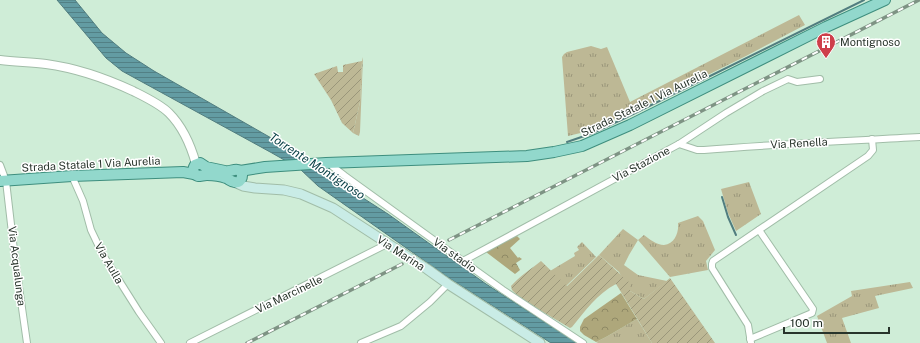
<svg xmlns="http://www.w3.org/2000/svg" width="920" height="343" font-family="'Public Sans',sans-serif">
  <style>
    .grass { fill: url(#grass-tufts) }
    .forest { fill: url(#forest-crowns) }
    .garden { fill: url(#garden-furrows) }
    .water { fill: url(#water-rules); stroke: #517d7f }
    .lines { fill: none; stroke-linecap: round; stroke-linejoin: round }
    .stream { stroke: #517d7f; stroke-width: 2 }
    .minor-casing { stroke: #a1bda8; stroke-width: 8 }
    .tertiary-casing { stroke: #a1bda8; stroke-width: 10 }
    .secondary-casing { stroke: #a1bda8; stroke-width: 11 }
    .primary-casing { stroke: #3e8e7e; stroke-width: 12 }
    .minor { stroke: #fff; stroke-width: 6 }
    .tertiary { stroke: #fff; stroke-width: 8 }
    .secondary { stroke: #c9ece6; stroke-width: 9 }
    .primary { stroke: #92d8cc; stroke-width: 10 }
    .rail-casing { stroke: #7e9384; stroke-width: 3.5 }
    .rail { stroke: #fff; stroke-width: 2; stroke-dasharray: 6; stroke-linecap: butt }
    .labels { text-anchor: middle; stroke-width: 3; stroke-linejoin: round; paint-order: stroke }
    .poi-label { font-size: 11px; fill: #28342b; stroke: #fff; text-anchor: start }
    .street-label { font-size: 11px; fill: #28342b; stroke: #fff }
    .water-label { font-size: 12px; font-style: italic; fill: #0d4349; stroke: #fff }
  </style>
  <defs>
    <pattern id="grass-tufts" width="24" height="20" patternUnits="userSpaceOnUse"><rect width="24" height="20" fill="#bdb895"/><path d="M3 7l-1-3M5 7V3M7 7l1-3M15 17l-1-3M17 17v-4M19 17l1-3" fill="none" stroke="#9a967a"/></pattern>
    <pattern id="forest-crowns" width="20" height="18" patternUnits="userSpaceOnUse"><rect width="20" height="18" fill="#aea77b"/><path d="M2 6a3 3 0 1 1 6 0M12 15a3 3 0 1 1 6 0" fill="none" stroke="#8e8965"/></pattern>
    <pattern id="garden-furrows" width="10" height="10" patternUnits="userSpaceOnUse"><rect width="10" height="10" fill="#bdb895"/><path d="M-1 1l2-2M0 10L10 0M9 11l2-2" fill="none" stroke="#9a967a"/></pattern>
    <pattern id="water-rules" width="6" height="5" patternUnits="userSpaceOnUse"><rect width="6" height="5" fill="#639ca3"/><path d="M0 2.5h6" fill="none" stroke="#528085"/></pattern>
  </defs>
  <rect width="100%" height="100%" fill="#cfedd7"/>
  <g class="grass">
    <polygon points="799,15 805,25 746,56 635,111 625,114 593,130 568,136 562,57 564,54 567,52 591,46 601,49 607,47 630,102"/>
    <polygon points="363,57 360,132 359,136 353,133 360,102 362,61"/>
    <polygon points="749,182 761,214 736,231 728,213 721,189"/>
    <path d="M698,216L703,221L715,250L706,261L708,270L670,277L638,240L629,255L624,265L638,275L667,281L644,299L630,291L619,272L599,255L623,229L638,240L644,235C649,239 657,245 664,245C675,244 679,232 678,223Z"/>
    <polygon points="582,242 596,257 566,286 550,271 575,256 574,253 579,250 577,247"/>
    <polygon points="910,282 913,288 875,296 879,308 842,318 851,343 827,343 817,316 852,296 851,291"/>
    <polygon points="637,319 652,343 598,343 596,342 606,337"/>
  </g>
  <g class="forest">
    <polygon points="516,235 520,239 510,248 518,258 519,257 522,259 516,263 520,270 515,274 486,252"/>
    <polygon points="621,293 637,319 606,337 596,342 584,335 580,331 580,327 584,319"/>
  </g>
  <g class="garden">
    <polygon points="362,61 360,102 353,133 342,123 331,100 314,74 337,66 338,72 343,72 343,65"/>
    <path d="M599,255L630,283V291L644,299L670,278L715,343H652L616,284C597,294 585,311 572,327L570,328L521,299L512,290L511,286C520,276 531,269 541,261L567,286Z"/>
  </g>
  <polygon class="water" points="57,0 75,0 102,33 126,53 154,71 280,143 299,157 388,214 486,284 577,343 551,343 449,278 318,186 300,169 272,153 122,71 106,58"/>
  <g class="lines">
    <g class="stream">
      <polyline points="567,142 593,133 623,119 864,0"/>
      <polyline points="722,197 728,217 736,235"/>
    </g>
    <defs>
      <g id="minor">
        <path d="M679,144L697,150H704C776,144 848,141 920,137"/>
        <polyline points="330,162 332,166 345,176 503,290 583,343"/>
        <polyline points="0,165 6,181 15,259 27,343"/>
        <polyline points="72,176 83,201 91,230 103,255 139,312 161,343"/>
        <polyline points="463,261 679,144 726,113 763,91 786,80 788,79 797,82 820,79"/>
        <polyline points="750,339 812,313 813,309 759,230"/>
        <polyline points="190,343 387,244"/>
        <polyline points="361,343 401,326 430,302 448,284"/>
        <polyline points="751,343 748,325 712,268 712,264 713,261 868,156 873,150 872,139"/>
      </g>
      <path id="tertiary" d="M0,60C15,62 31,62 46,64C76,68 105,78 133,91C145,97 160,104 169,113C183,127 191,146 196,164"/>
      <polyline id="secondary" points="234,182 243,186 255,188 284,190 301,194 333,208 427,269 448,284 540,343"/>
      <g id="primary">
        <path d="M200,163L206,167L225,171C229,172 234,169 238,170C245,172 242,184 235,182C231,182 229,179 226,178C221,176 213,175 207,175C204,175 201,176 198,176C193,174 192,170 195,165Z"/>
        <polyline points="240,171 265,167 326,163 527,156 554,152 582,146 630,125 826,27 885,0"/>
        <polyline points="0,181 72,176 183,172 194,174"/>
      </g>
    </defs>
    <use href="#minor" class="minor-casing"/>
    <use href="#tertiary" class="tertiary-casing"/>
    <use href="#secondary" class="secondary-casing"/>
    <use href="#primary" class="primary-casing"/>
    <use href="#minor" class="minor"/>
    <use href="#tertiary" class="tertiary"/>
    <use href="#secondary" class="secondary"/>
    <use href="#primary" class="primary"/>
    <defs>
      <g id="rail">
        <polyline points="449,240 919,0"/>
        <polyline points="247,343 402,264"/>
      </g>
    </defs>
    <use href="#rail" class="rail-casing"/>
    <use href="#rail" class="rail"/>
  </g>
  <defs>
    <symbol id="building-pin" viewBox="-11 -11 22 30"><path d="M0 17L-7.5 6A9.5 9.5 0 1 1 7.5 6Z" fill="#ce3e4a" stroke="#fff"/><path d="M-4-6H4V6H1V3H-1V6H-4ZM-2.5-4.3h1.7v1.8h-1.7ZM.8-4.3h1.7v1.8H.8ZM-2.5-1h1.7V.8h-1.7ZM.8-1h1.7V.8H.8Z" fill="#fff"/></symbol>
  </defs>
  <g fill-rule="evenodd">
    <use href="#building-pin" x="815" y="31" width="22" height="30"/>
  </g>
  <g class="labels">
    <g class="poi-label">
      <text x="840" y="46">Montignoso</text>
    </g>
    <g class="street-label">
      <text transform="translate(644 103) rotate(-26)" y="4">Strada Statale 1 Via Aurelia</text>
      <text transform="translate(799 143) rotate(-3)" y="4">Via Renella</text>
      <text transform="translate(91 164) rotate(-3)" y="4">Strada Statale 1 Via Aurelia</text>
      <text transform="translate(641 164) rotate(-28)" y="4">Via Stazione</text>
      <text transform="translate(401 253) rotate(33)" y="4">Via Marina</text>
      <text transform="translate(455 255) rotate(36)" y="4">Via stadio</text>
      <text transform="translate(109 263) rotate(60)" y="4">Via Aulla</text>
      <text transform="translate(17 266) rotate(83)" y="4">Via Acqualunga</text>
      <text transform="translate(289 294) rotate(-26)" y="4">Via Marcinelle</text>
    </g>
    <g class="water-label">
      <text transform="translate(317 166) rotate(33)" y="4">Torrente Montignoso</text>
    </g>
  </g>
  <path d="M784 327v6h105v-6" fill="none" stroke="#28342b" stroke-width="2"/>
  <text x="790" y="327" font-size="12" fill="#28342b" stroke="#ffffff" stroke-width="3" paint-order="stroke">100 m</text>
</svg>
